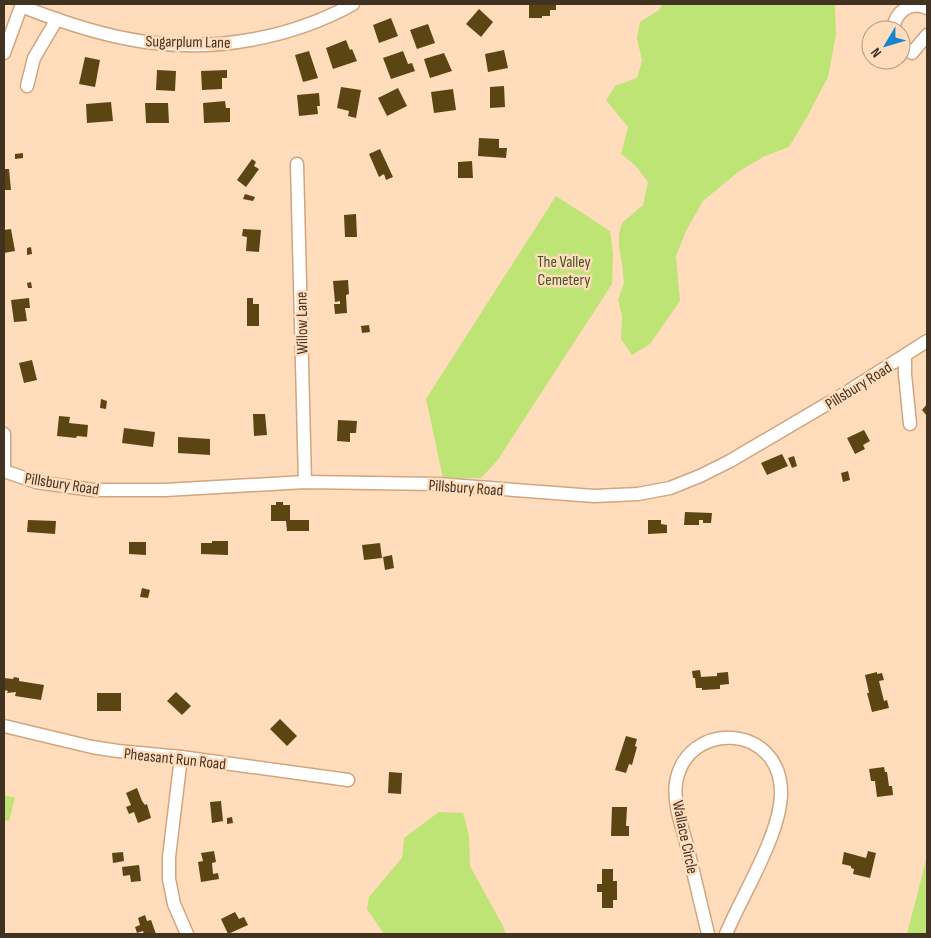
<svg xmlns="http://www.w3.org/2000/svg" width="931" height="938" font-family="'Sofia Sans Condensed',sans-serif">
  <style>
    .green { fill: #bee475 }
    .building { fill: #5b4613 }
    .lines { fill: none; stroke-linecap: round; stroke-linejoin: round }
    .minor-casing { stroke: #cfa67f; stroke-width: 15 }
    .minor { stroke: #fff; stroke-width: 12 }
    .labels { text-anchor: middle; stroke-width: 5; stroke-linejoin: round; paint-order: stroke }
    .street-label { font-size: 16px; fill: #423222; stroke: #ffdcbc }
    .park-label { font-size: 16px; fill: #445425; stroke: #ffdcbc }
  </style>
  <rect width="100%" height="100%" fill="#ffdcbc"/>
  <g class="green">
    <polygon points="662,4 835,4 836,35 828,77 808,115 789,147 765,156 738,172 703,201 686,231 676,256 680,301 650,344 632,355 621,339 622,316 618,300 624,283 622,264 619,246 619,234 622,223 643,205 648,182 635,165 621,154 628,127 606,100 615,86 637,78 642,61 637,38 640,22 659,10"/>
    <polygon points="556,196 610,231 613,253 612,284 497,461 481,478 443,478 426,399"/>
    <polygon points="4,795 15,798 9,821 4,820"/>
    <polygon points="439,812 463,813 469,835 470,866 503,926 506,934 384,934 367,909 369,897 402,858 404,838"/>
    <polygon points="927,856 927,934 907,934"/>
  </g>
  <g class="building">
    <polygon points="529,4 556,4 556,10 550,10 550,16 542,16 542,18 529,18"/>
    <polygon points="479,9 493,22 481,37 466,24"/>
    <polygon points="391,18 398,36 379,43 373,25"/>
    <polygon points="428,24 435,43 417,49 410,30"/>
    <polygon points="346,40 350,50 352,49 357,61 333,69 326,48"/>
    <polygon points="504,50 508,68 488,72 485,54"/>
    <polygon points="309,51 318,78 303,82 295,55"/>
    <polygon points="403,51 408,64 412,63 415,71 391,79 383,58"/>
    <polygon points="444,53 452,71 430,78 424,59"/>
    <polygon points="85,57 100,60 95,87 79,84"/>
    <polygon points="157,70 176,71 175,91 156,90"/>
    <polygon points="227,70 227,78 222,78 222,89 202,90 201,71"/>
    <polygon points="504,86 505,107 490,108 490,87"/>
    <polygon points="341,87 361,90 356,118 348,116 349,111 337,108"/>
    <polygon points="398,88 407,106 387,116 378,98"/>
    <polygon points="453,89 456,110 434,113 431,92"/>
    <polygon points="319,93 320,106 317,106 318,114 299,116 297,95"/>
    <polygon points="225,101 226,108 230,108 230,122 204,123 203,103"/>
    <polygon points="111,102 113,121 87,123 86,104"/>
    <polygon points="145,103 168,103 169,123 146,123"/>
    <polygon points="479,138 499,139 499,148 507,148 506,158 478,156"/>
    <polygon points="380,149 393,177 386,180 384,174 379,177 369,154"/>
    <polygon points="23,153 23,158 15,159 15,154"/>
    <polygon points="252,159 256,162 254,166 259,169 246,187 237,180"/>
    <polygon points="472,161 473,178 458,178 458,162"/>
    <polygon points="4,169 9,169 11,190 4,190"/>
    <polygon points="245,194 255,197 253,201 243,199"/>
    <polygon points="356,214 357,237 345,237 344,215"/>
    <polygon points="11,229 15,251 4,253 4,230"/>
    <polygon points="243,229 261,230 259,252 246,251 247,237 242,236"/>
    <polygon points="31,247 32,254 27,255 27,248"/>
    <polygon points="348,280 349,294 346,295 347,313 335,314 334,304 340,304 340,301 335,302 333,281"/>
    <polygon points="31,282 32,288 28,288 27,283"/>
    <polygon points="29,298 30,308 25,308 27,321 14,322 11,300"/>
    <polygon points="247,298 253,298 253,304 259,304 259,326 247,326"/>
    <polygon points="369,325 370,332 362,333 361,326"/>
    <polygon points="32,360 37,380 24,383 19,363"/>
    <polygon points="101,399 107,401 106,409 100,408"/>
    <polygon points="927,404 927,416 922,410"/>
    <polygon points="253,414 265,414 267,435 254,436"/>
    <polygon points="59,416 70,417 69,423 88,425 87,437 77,436 76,438 57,436"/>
    <polygon points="338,420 357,421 356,433 350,433 350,442 337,441"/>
    <polygon points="124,428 155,432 153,447 122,443"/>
    <polygon points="864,430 870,441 863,445 865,449 855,454 847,438"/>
    <polygon points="178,437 210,439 210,455 178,453"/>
    <polygon points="782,454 788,466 767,475 761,463"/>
    <polygon points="794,456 797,466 792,468 788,458"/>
    <polygon points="848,471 850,480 843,482 841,473"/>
    <polygon points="276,502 283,502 283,505 290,505 290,520 309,520 309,531 287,531 286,521 271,521 271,505 276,505"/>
    <polygon points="685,512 712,513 711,523 703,523 703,520 699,520 699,525 684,525"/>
    <polygon points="28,520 56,521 55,534 27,532"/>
    <polygon points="648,520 661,520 661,524 667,525 667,533 648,534"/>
    <polygon points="212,541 228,541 228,555 201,554 201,543 212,543"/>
    <polygon points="129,542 146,542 146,555 129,554"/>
    <polygon points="380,543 382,558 364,560 362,545"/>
    <polygon points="392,555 394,568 385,570 383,557"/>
    <polygon points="142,588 150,590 148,598 140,597"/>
    <polygon points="700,670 701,677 717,676 717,673 728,672 729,684 720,685 720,689 702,690 702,688 696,688 695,678 693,678 692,671"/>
    <polygon points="877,672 877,674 882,673 884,680 879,681 884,701 887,700 889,708 872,712 867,693 869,693 865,675"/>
    <polygon points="14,677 19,678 19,681 44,685 41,700 15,696 16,692 7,693 8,691 4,690 4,678 13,679"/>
    <polygon points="176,692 191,706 182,715 167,701"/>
    <rect x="97" y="693" width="24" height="18"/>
    <polygon points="280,719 297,736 287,746 270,729"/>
    <polygon points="626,736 637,739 635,746 637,747 632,765 629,764 626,773 615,770"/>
    <polygon points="884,767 885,772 887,772 889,786 892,786 893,795 877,797 875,781 871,781 869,769"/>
    <polygon points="389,772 402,773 401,794 388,793"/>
    <polygon points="137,788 142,801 145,805 147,804 151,818 138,823 134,812 129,814 126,807 131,805 126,793"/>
    <polygon points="221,801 223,821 212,823 210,802"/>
    <polygon points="612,807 627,807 626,826 629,826 629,836 611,836"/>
    <polygon points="232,817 233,823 227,824 227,818"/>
    <polygon points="214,851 216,862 212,863 213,874 218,873 219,879 201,882 198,862 203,861 201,853"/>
    <polygon points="868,851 876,853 870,878 853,874 854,869 851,868 851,866 842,864 844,852 866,858"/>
    <polygon points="123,852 124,861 113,863 112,853"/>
    <polygon points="139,865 141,881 131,882 130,875 123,876 122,867"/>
    <polygon points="602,869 613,869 613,881 617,881 617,900 613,900 613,908 602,908 602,892 597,892 597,884 602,884"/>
    <polygon points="235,912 239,919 244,917 248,925 228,934 221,919"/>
    <polygon points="145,915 147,921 151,920 156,934 144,934 143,931 137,933 135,927 140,925 138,918"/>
  </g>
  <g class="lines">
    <defs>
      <g id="minor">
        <path d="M21,6C61,22 103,36 146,42C215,52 292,38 353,4"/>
        <path d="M893,30C895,12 910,0 927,8"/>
        <polyline points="901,45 912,53 927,35"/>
        <polyline points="4,53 22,4"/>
        <polyline points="27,86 34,58 57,19"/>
        <polyline points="297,164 305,482"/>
        <polyline points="905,355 905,374 910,424"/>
        <polyline points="4,434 4,471"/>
        <polyline points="4,471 36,482 93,490 165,490 305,482 437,484 594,496 638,494 670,488 700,476 730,461 844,394 927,341"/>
        <polyline points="4,726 92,747 118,751 181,757 348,780"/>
        <polyline points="181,757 169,857 169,879 174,904 187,934"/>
        <path d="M708,934C701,905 694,875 687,846C682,826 673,804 676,783C686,719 782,723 781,794C780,836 742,895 726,934"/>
      </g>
    </defs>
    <use href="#minor" class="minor-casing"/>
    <use href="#minor" class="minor"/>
  </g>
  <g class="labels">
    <g class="street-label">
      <text transform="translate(188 41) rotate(1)" y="6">Sugarplum Lane</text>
      <text transform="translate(301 323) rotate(-91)" y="6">Willow Lane</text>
      <text transform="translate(858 385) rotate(-32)" y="6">Pillsbury Road</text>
      <text transform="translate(62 483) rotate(9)" y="6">Pillsbury Road</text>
      <text transform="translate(466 487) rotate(4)" y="6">Pillsbury Road</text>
      <text transform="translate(175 758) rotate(6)" y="6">Pheasant Run Road</text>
      <text transform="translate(686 837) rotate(78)" y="6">Wallace Circle</text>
    </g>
    <g class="park-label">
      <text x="564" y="267">The Valley<tspan x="564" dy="18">Cemetery</tspan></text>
    </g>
  </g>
  <rect width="931" height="938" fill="none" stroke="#423222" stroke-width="10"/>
  <g transform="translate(886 45) rotate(232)"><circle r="24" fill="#ffdcbc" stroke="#b3987e"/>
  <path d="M0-4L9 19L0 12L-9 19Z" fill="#1485ce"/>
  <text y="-8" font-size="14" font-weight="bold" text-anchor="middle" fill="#423222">N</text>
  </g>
</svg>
